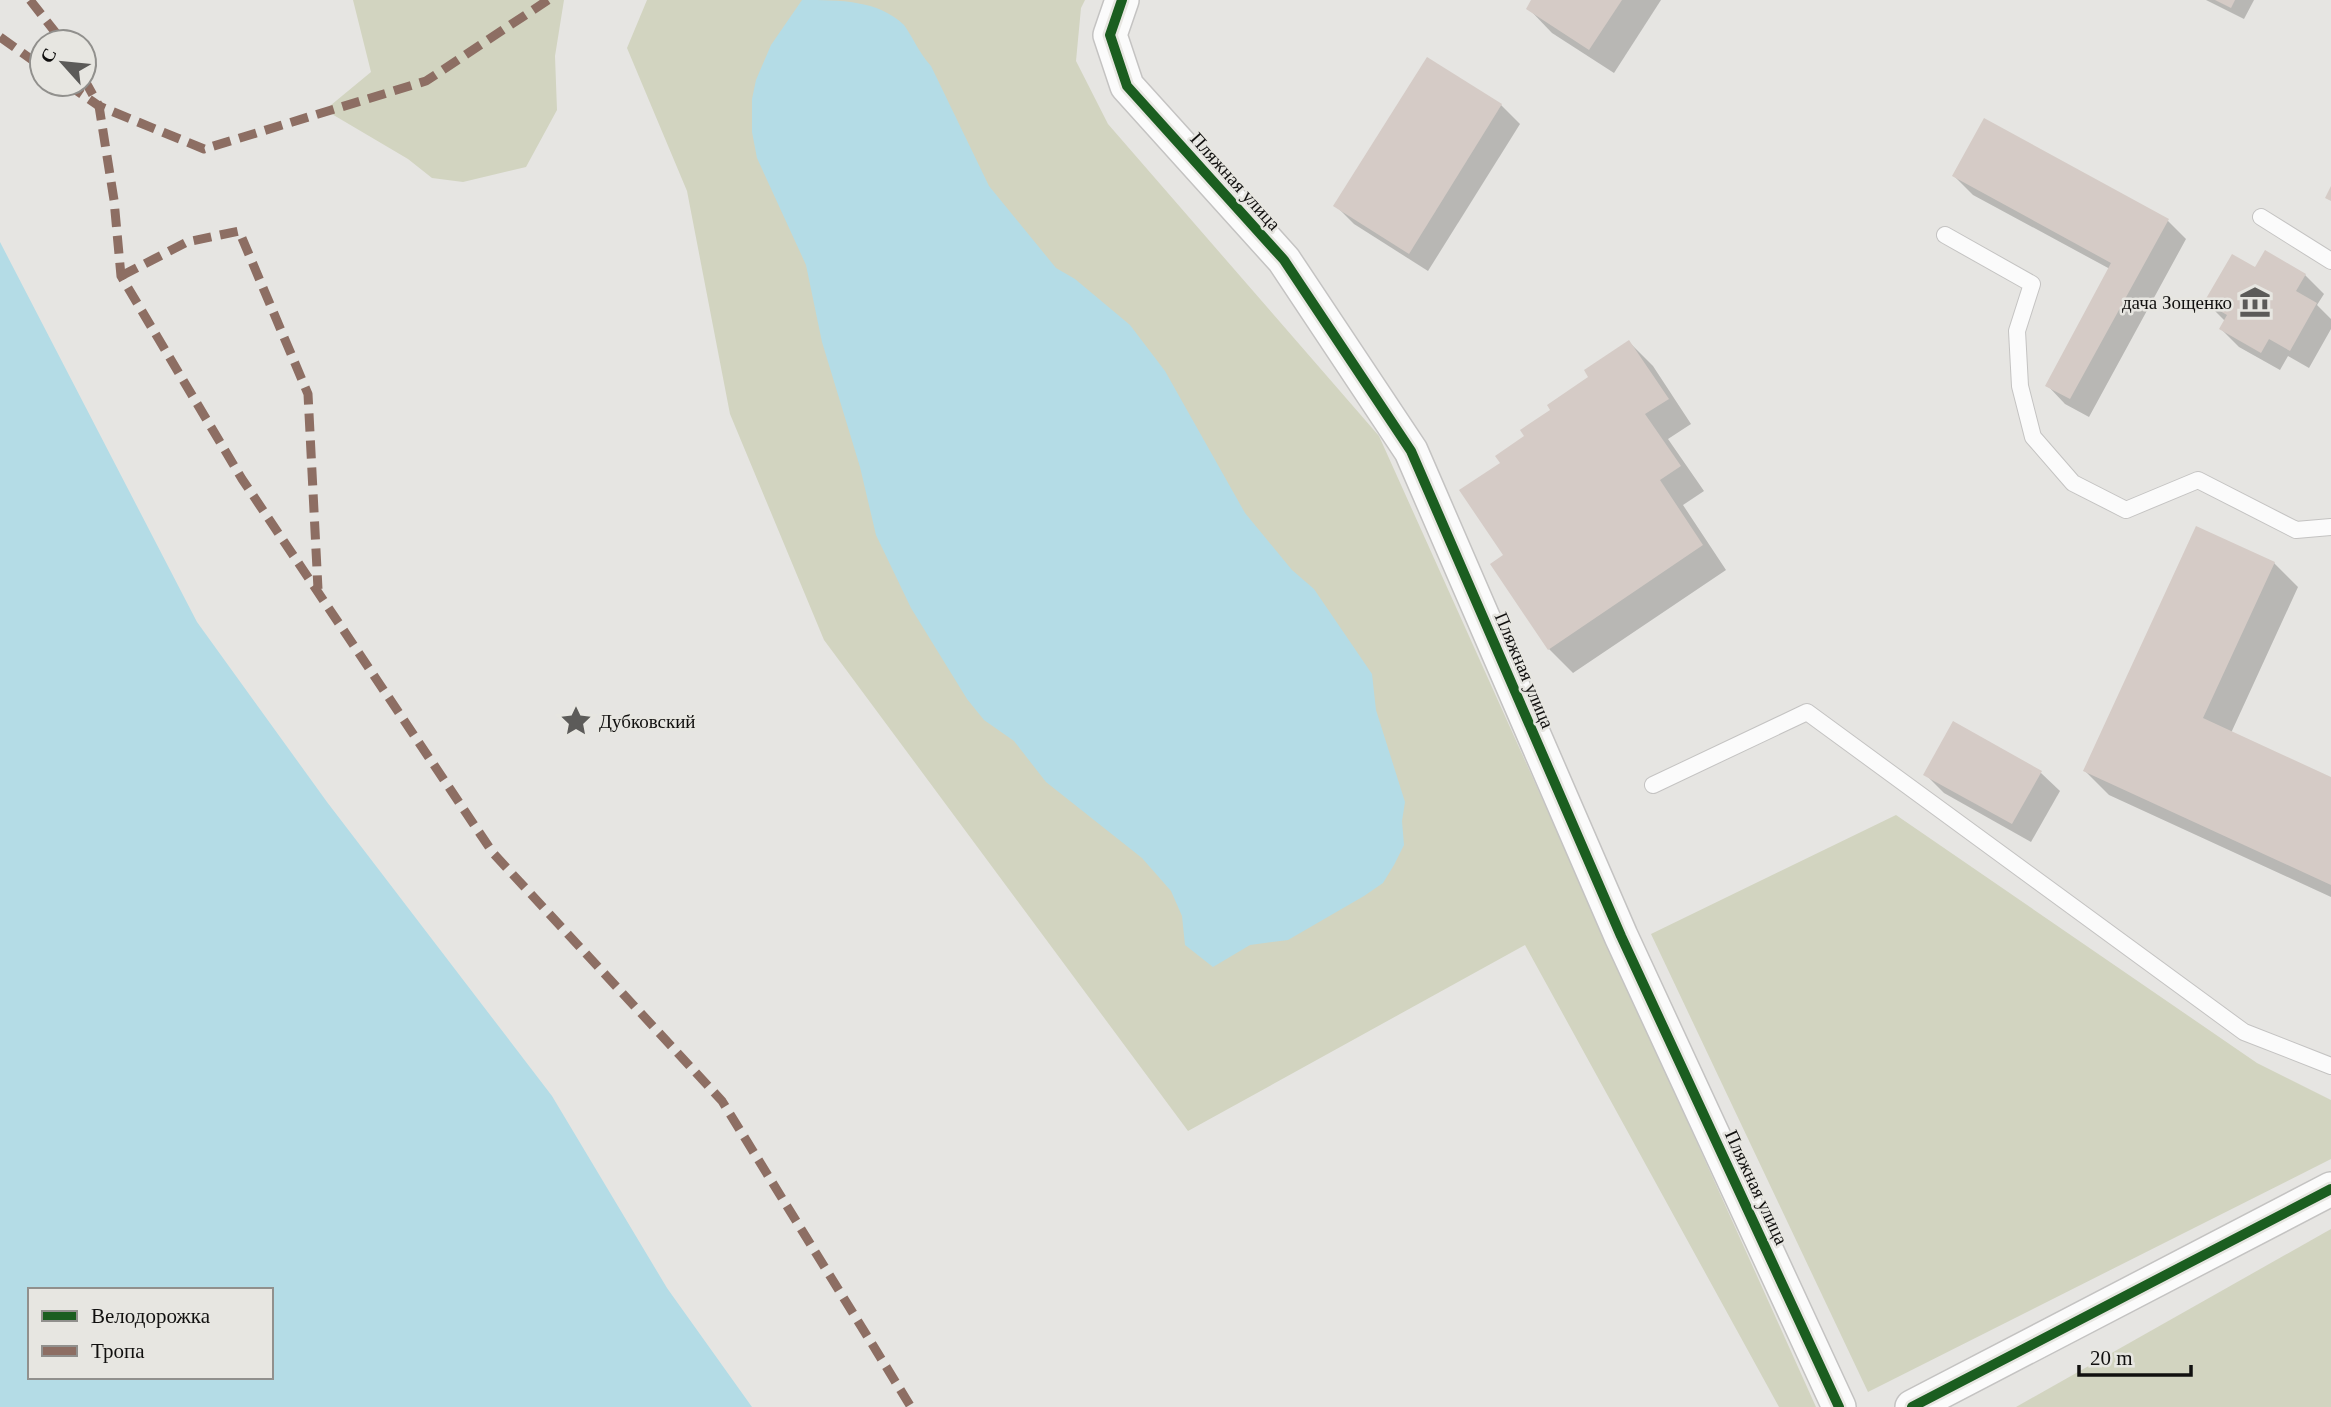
<svg xmlns="http://www.w3.org/2000/svg" width="2331" height="1407" font-family="Georgia,serif">
  <style>
    .green { fill: #d2d4c0 }
    .water { fill: #b4dce6; fill-rule: evenodd }
    .shadow { fill: #0003 }
    .building { fill: #d5cbc6 }
    .lines { fill: none; stroke-linecap: round; stroke-linejoin: round }
    .service-casing { stroke: #c4c3c2; stroke-width: 18 }
    .minor-casing { stroke: #c4c3c2; stroke-width: 36 }
    .service { stroke: #fbfbfb; stroke-width: 16 }
    .minor { stroke: #fbfbfb; stroke-width: 33 }
    .quiet { stroke: #8d6e63; stroke-width: 9; stroke-dasharray: 18 9; stroke-linecap: butt }
    .cycleway-casing { stroke: #e7e6e1; stroke-width: 15 }
    .cycleway { stroke: #1b5e20; stroke-width: 10 }
    .labels { text-anchor: middle; stroke-width: 5; stroke-linejoin: round; paint-order: stroke }
    .street-label { font-size: 19px; fill: #11100f; stroke: #e7e6e1 }
    .poi-label { font-size: 19px; fill: #11100f; stroke: #e7e6e1; text-anchor: end }
  </style>
  <rect width="100%" height="100%" fill="#e6e5e2"/>
  <g class="green">
    <polygon points="353,0 564,0 555,56 557,110 526,167 463,182 432,178 408,159 325,110 371,72"/>
    <polygon points="647,0 1085,0 1081,8 1076,61 1108,124 1379,436 1816,1407 1779,1407 1525,945 1188,1131 824,640 730,414 687,191 627,48"/>
    <polygon points="1896,815 2257,1063 2331,1100 2331,1159 1868,1392 1651,934"/>
    <polygon points="2331,1229 2331,1407 2016,1407"/>
  </g>
  <g class="water">
    <path d="M802,0C840,0 878,0 904,25C914,39 919,53 931,66L989,186L1056,268L1075,279L1130,325L1165,371L1245,513L1292,570L1314,589L1372,674L1376,710L1405,802L1402,821L1404,845L1394,865L1383,883L1364,896L1288,940L1250,945L1213,967L1185,945L1182,916L1171,891L1142,858L1046,782L1014,741L984,720L967,699L911,608L876,535L860,467L822,342L806,265L757,158L752,132V99L756,80L771,45Z"/>
    <path d="M0,242L197,622L327,802L552,1096L667,1288L752,1407H0ZM30,1290H271V1377H30Z"/>
  </g>
  <g class="shadow">
    <polygon points="1533,0 1661,0 1614,73 1552,33 1528,8"/>
    <polygon points="2206,0 2254,0 2244,19"/>
    <polygon points="1501,105 1520,124 1428,271 1354,224 1336,206"/>
    <polygon points="1954,176 2167,220 2186,239 2089,417 2065,404 2047,385 2110,269 1973,195"/>
    <polygon points="2256,270 2305,275 2324,294 2317,305 2331,319 2331,329 2309,368 2288,356 2280,370 2239,347 2221,329 2225,321 2206,302"/>
    <polygon points="1629,342 1653,366 1691,424 1668,439 1704,491 1683,505 1726,570 1573,673 1549,649 1505,555 1502,463 1553,410"/>
    <polygon points="2274,563 2298,587 2231,733 2331,779 2331,897 2109,795 2085,771"/>
    <polygon points="2041,773 2060,791 2031,842 1944,793 1925,774"/>
  </g>
  <g class="building">
    <polygon points="1531,0 1622,0 1589,50 1526,9"/>
    <polygon points="2215,0 2235,0 2231,8"/>
    <polygon points="1427,57 1502,104 1409,254 1333,206"/>
    <polygon points="1984,118 2169,219 2070,399 2045,386 2111,263 1952,176"/>
    <polygon points="2331,186 2331,201 2325,198"/>
    <polygon points="2265,250 2306,274 2296,291 2317,303 2290,351 2269,339 2261,353 2219,329 2227,315 2204,302 2232,254 2255,267"/>
    <polygon points="1629,340 1669,399 1645,414 1681,466 1660,480 1703,545 1548,650 1490,564 1503,555 1459,490 1500,463 1495,456 1524,436 1520,430 1550,410 1547,405 1588,377 1584,370"/>
    <polygon points="2196,526 2275,562 2203,718 2331,777 2331,885 2083,771"/>
    <polygon points="1953,721 2042,771 2012,824 1923,775"/>
  </g>
  <g class="lines">
    <defs>
      <g id="service">
        <polyline points="2261,217 2331,261"/>
        <polyline points="1945,235 2032,284 2017,331 2020,386 2033,437 2073,483 2126,510 2198,480 2296,530 2331,527"/>
        <polyline points="1653,785 1807,712 2244,1032 2331,1066"/>
      </g>
      <g id="minor">
        <polyline points="1122,0 1110,35 1127,86 1284,260 1411,451 1621,936 1839,1407"/>
        <polyline points="1912,1407 2331,1189"/>
      </g>
    </defs>
    <use href="#service" class="service-casing"/>
    <use href="#minor" class="minor-casing"/>
    <use href="#service" class="service"/>
    <use href="#minor" class="minor"/>
    <g class="quiet">
      <polyline points="30,0 63,42"/>
      <polyline points="0,37 42,67"/>
      <polyline points="84,79 99,106 114,200 121,276 242,479 493,853 722,1101 911,1407"/>
      <polyline points="67,84 99,106 204,149 426,81 548,0"/>
      <polyline points="121,276 187,242 239,231 308,394 318,589"/>
    </g>
    <defs>
      <g id="cycleway">
        <polyline points="1122,0 1110,35 1127,86 1284,260 1411,451 1621,936 1839,1407"/>
        <polyline points="1912,1407 2331,1189"/>
      </g>
    </defs>
    <use href="#cycleway" class="cycleway-casing"/>
    <use href="#cycleway" class="cycleway"/>
  </g>
  <defs>
    <symbol id="museum-bare" viewBox="-9 -9 18 18"><path d="M0-6L6-3V-2H-6V-3ZM-5-1h2V3h-2ZM-1-1h2V3h-2ZM3-1h2V3H3ZM-6 4H6V6H-6Z" fill="#5c5b59" stroke="#e7e6e1" stroke-width="2.5" paint-order="stroke"/></symbol>
    <symbol id="sight-bare" viewBox="-9 -9 18 18"><path d="M0-6L1.8-2.2L6-1.7L2.9 1.2L3.7 5.4L0 3.3L-3.7 5.4L-2.9 1.2L-6-1.7L-1.8-2.2Z" fill="#5c5b59" stroke="#e7e6e1" stroke-width="2.5" paint-order="stroke"/></symbol>
  </defs>
  <g fill-rule="evenodd">
    <use href="#museum-bare" x="2233" y="280" width="44" height="44"/>
    <use href="#sight-bare" x="554" y="699" width="44" height="44"/>
  </g>
  <g class="labels">
    <g class="street-label">
      <text transform="translate(1236 181) rotate(48)" y="7">Пляжная улица</text>
      <text transform="translate(1525 670) rotate(67)" y="7">Пляжная улица</text>
      <text transform="translate(1757 1187) rotate(65)" y="7">Пляжная улица</text>
    </g>
    <g class="poi-label">
      <text x="2232" y="309">дача Зощенко</text>
      <text x="599" y="728" text-anchor="start">Дубковский</text>
    </g>
  </g>
  <rect x="28" y="1288" width="245" height="91" fill="#e7e6e1" stroke="#91908d" stroke-width="2"/>
  <rect x="42" y="1311" width="35" height="10" fill="#1b5e20" stroke="#91908d" stroke-width="2"/>
  <text x="91" y="1323" font-size="21" fill="#11100f">Велодорожка</text>
  <rect x="42" y="1346" width="35" height="10" fill="#8d6e63" stroke="#91908d" stroke-width="2"/>
  <text x="91" y="1358" font-size="21" fill="#11100f">Тропа</text>
  <g transform="translate(63 63) rotate(297)"><circle r="33" fill="#e7e6e1" stroke="#91908d" stroke-width="2"/>
  <path d="M0-5L12 26L0 18L-12 26Z" fill="#5c5b59"/>
  <text y="-10" font-size="19" font-weight="bold" text-anchor="middle" fill="#11100f">С</text>
  </g>
  <path d="M2079 1365v10h112v-10" fill="none" stroke="#11100f" stroke-width="3.5"/>
  <text x="2090" y="1365" font-size="21" fill="#11100f" stroke="#e7e6e1" stroke-width="5" paint-order="stroke">20 m</text>
</svg>
